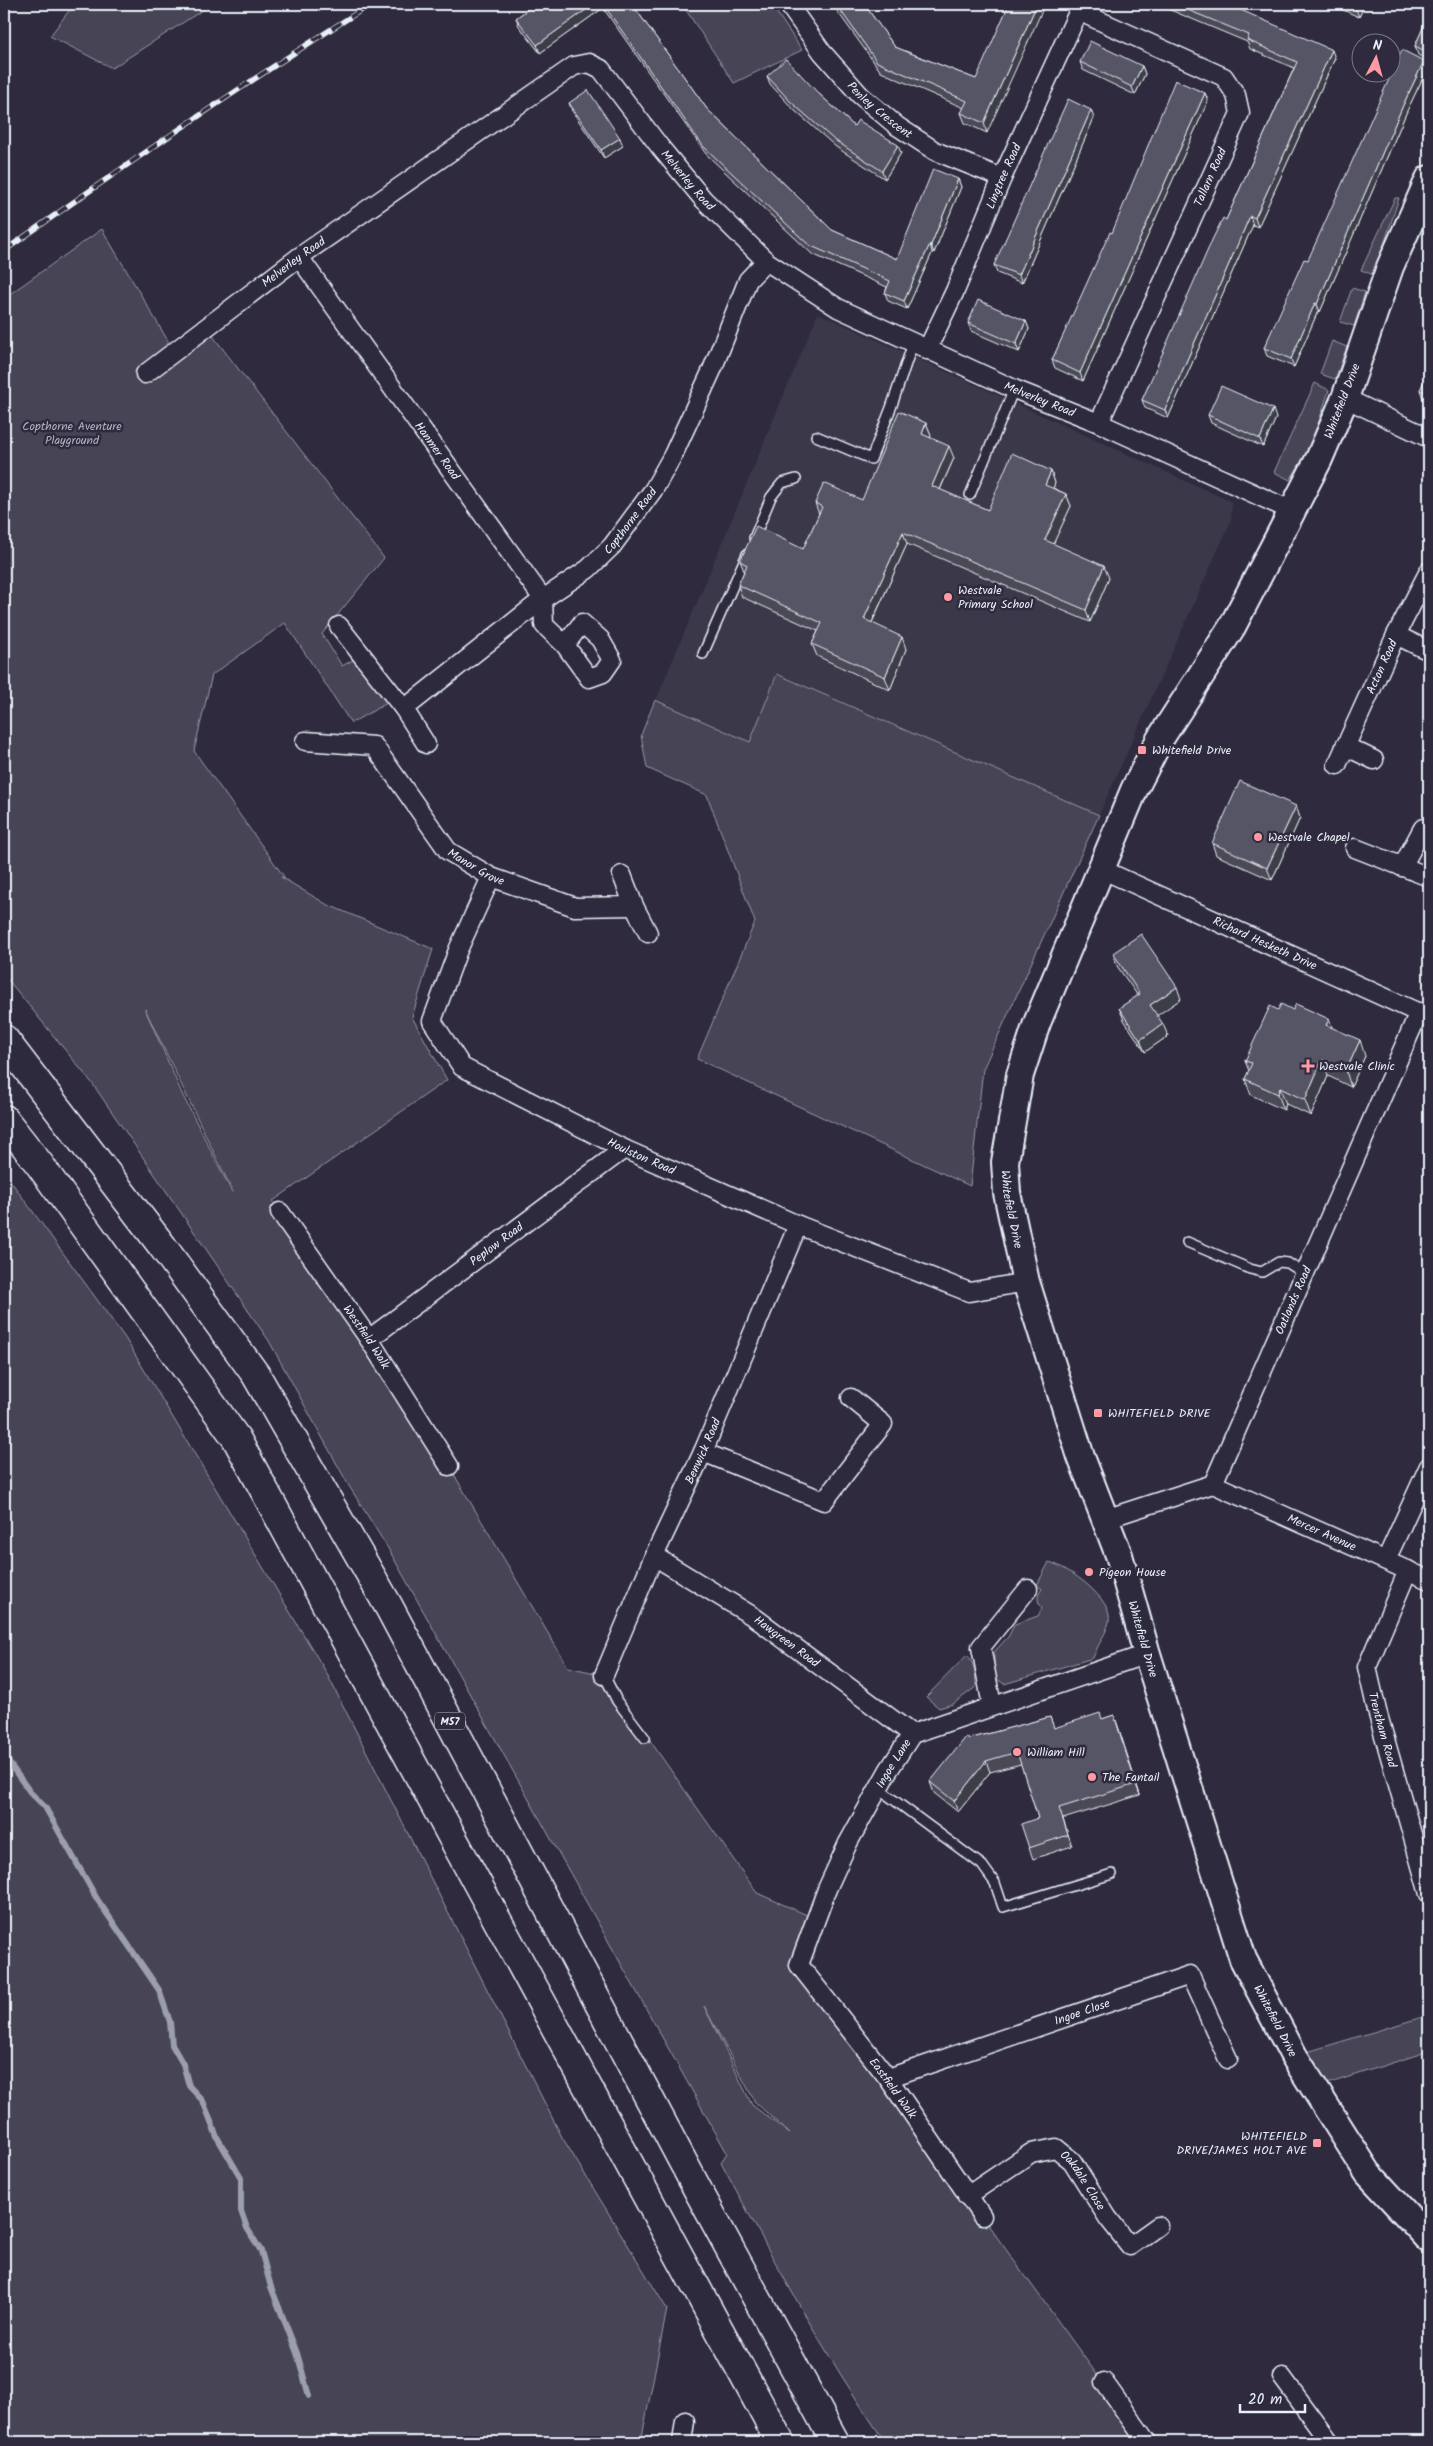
<svg xmlns="http://www.w3.org/2000/svg" width="1433" height="2446" font-family="Kalam,sans-serif">
  <style>
    .built { fill: #3b3749 }
    .green { fill: #464455; stroke: #979aa6; fill-rule: evenodd }
    .lines { fill: none; stroke-linecap: round; stroke-linejoin: round }
    .stream { stroke: #9c9fab; stroke-width: 6 }
    .service-casing { stroke: #e8f1f8; stroke-width: 12 }
    .minor-casing { stroke: #e8f1f8; stroke-width: 21 }
    .secondary-casing { stroke: #e8f1f8; stroke-width: 30 }
    .motorway-casing { stroke: #e8f1f8; stroke-width: 31 }
    .service { stroke: #2f2a3d; stroke-width: 9 }
    .minor { stroke: #2f2a3d; stroke-width: 18 }
    .secondary { stroke: #2f2a3d; stroke-width: 26 }
    .motorway { stroke: #2f2a3d; stroke-width: 28 }
    .rail-casing { stroke: #e8f1f8; stroke-width: 5.5 }
    .rail { stroke: #2f2a3d; stroke-width: 4; stroke-dasharray: 11; stroke-linecap: butt }
    .wall { fill: #4b4957; stroke: #e8f1f8 }
    .shaded-wall { fill: #3d3c47; stroke: #e8f1f8 }
    .building { fill: #575565; stroke: #e8f1f8 }
    .poi-dot { fill: #ff9aa2; stroke: #2f2a3d; stroke-width: 2 }
    .labels { text-anchor: middle; stroke-width: 5; stroke-linejoin: round; paint-order: stroke }
    .shield { fill: #2f2a3d; stroke: #b0b5c0; stroke-width: 1 }
    .shield-label { font-size: 11px; font-weight: bold; fill: #e8f1f8 }
    .street-label { font-size: 12px; fill: #e8f1f8; stroke: #2f2a3d }
    .park-label { font-size: 12px; fill: #afb4bf; stroke: #2f2a3d }
    .poi-label { font-size: 12px; fill: #e8f1f8; stroke: #2f2a3d; text-anchor: start }
  </style>
  <rect width="100%" height="100%" fill="#2f2a3d"/>
  <filter id="ink" filterUnits="userSpaceOnUse"><feTurbulence type="fractalNoise" baseFrequency=".02" numOctaves="2"/><feDisplacementMap in="SourceGraphic" scale="10" xChannelSelector="R" yChannelSelector="G"/><feConvolveMatrix kernelMatrix="1 2 1 2 8 2 1 2 1" color-interpolation-filters="sRGB"/></filter>
  <g filter="url(#ink)">
    <polygon class="built" points="818,313 1232,502 1231,521 1099,815 777,673 750,742 656,700"/>
    <g class="green">
      <polygon points="74,4 212,4 112,68 50,36"/>
      <polygon points="682,4 771,4 802,50 734,83"/>
      <polygon points="1395,198 1399,198 1374,275 1361,270"/>
      <path d="M102,229L174,351L206,327L384,558L322,634L342,666L362,655L389,702L351,723L285,623L212,675L194,751L285,878L281,877L326,904L433,949L412,1017L447,1080L273,1201L449,1466L568,1667L604,1675L757,1893L816,1919L799,1965L1146,2442H885C823,2353 772,2257 721,2162L727,2153L389,1550L349,1486L269,1341L92,1083L4,975V298ZM145,1009L233,1192H232L183,1096ZM704,2006L755,2102L790,2134L752,2105Z"/>
      <polygon points="1352,288 1365,292 1354,326 1340,322"/>
      <polygon points="1332,341 1347,347 1335,379 1320,374"/>
      <polygon points="1315,383 1329,390 1311,446 1290,480 1274,472"/>
      <polygon points="777,674 1099,815 983,1069 970,1186 697,1059 755,922 707,795 647,768 641,735 655,700 750,742"/>
      <polygon points="4,1172 125,1338 326,1672 562,2137 667,2309 641,2442 4,2442"/>
      <path d="M1049,1562C1068,1567 1114,1599 1109,1622C1106,1634 1097,1646 1093,1658L1004,1684L994,1677V1652L1008,1637L1015,1624L1038,1616L1042,1608C1037,1601 1036,1597 1042,1589L1037,1585Z"/>
      <path d="M967,1655C974,1661 976,1677 976,1687L953,1704L939,1708L926,1697Z"/>
      <polygon points="1429,2015 1429,2051 1315,2088 1294,2056"/>
    </g>
    <g class="lines">
      <polyline class="stream" points="4,1756 30,1792 45,1807 97,1899 159,1990 170,2022 172,2045 183,2064 189,2086 203,2101 217,2137 241,2178 241,2211 247,2228 261,2251 271,2287 297,2353 309,2396"/>
      <defs>
        <g id="service">
          <polyline points="816,436 871,459 891,408 913,343"/>
          <polyline points="970,495 1014,389"/>
          <polyline points="754,538 771,497 782,483 796,479"/>
          <polyline points="703,654 747,554"/>
          <polyline points="1187,1242 1250,1269 1262,1272 1279,1262 1288,1263 1305,1274"/>
          <polyline points="604,1675 617,1701 645,1738"/>
          <polyline points="879,1789 982,1865 995,1883 1003,1907 1112,1874"/>
        </g>
        <g id="minor">
          <path id="s1" d="M788,4L822,52L860,95L897,126L935,151L1002,178"/>
          <polyline points="1078,11 1224,77 1236,95 1240,113 1099,423"/>
          <path id="s2" d="M299,257L543,599L544,625L565,645L589,678L603,673L612,660L600,639L582,623L565,645"/>
          <path id="s3" d="M927,350L955,291L1002,178L1082,4"/>
          <path id="s4" d="M145,374L299,257L574,66L589,63L601,69L660,147L703,199L766,261L838,308L1014,389L1099,423L1292,511"/>
          <polyline points="1345,398 1429,438"/>
          <path id="s5" d="M339,626L404,709L543,599L588,569L612,546L654,489L673,455L712,370L748,280L766,261"/>
          <polyline points="1396,635 1429,651"/>
          <polyline points="404,709 426,744"/>
          <path id="s6" d="M305,741L374,746L448,851L491,877L575,907L634,906L622,875"/>
          <polyline points="1345,746 1374,760"/>
          <path id="s7" d="M1337,765L1396,635L1429,571"/>
          <polyline points="1355,848 1429,877"/>
          <polyline points="1402,867 1423,828"/>
          <path id="s8" d="M1101,869L1428,1017"/>
          <path id="s9" d="M491,877L458,950L432,1021L462,1067L624,1149L798,1225L969,1292L1026,1282"/>
          <polyline points="634,906 648,933"/>
          <path id="s10" d="M280,1212L369,1339L449,1466"/>
          <path id="s11" d="M369,1339L624,1149"/>
          <polyline points="703,1452 824,1501 883,1424 851,1398"/>
          <path id="s12" d="M1213,1484L1429,1580"/>
          <path id="s13" d="M1105,1519L1213,1484L1419,1012"/>
          <path id="s14" d="M654,1556L754,1617L912,1734"/>
          <polyline points="1386,1560 1429,1466"/>
          <path id="s15" d="M1408,1570L1367,1667L1377,1711L1429,1894"/>
          <path id="s16" d="M604,1675L654,1556L703,1452L798,1225"/>
          <polyline points="992,1706 981,1647 1028,1589"/>
          <path id="s17" d="M888,2078L1190,1975L1228,2059"/>
          <path id="s18" d="M967,2196L1031,2153L1056,2148L1072,2161L1108,2218L1130,2246L1158,2226"/>
          <path id="s19" d="M982,2216L888,2078L799,1965L827,1889L848,1843L888,1771L912,1734L1147,1654"/>
          <polyline points="1282,2377 1330,2442"/>
          <polyline points="1104,2382 1147,2442"/>
          <polyline points="682,2442 685,2421"/>
        </g>
        <g id="secondary">
          <path id="s20" d="M1429,179L1390,267L1345,398L1319,459L1232,627L1160,739L1134,790L1037,1023L1020,1075L1005,1162L1007,1193L1026,1282L1081,1457L1119,1555L1147,1654L1243,1959L1294,2056L1368,2173L1429,2239"/>
        </g>
        <g id="motorway">
          <polyline points="4,1039 163,1247 256,1375 389,1607 700,2194 835,2442"/>
          <polyline points="4,1119 40,1165 236,1438 780,2442"/>
        </g>
      </defs>
      <use href="#service" class="service-casing"/>
      <use href="#minor" class="minor-casing"/>
      <use href="#secondary" class="secondary-casing"/>
      <use href="#motorway" class="motorway-casing"/>
      <use href="#service" class="service"/>
      <use href="#minor" class="minor"/>
      <use href="#secondary" class="secondary"/>
      <use href="#motorway" class="motorway"/>
      <defs>
        <path id="rail" d="M4,251C124,166 246,82 371,4"/>
      </defs>
      <use href="#rail" class="rail-casing"/>
      <use href="#rail" class="rail"/>
    </g>
    <g class="wall">
      <polygon points="535,4 632,4 707,109 832,230 897,259 958,179 961,187 934,253 932,253 907,309 888,301 885,293 887,287 812,254 706,154 603,8 540,53 519,26 516,18"/>
      <polygon points="832,4 864,4 895,47 976,79 987,133 965,123 961,113 964,108 881,72"/>
      <polygon points="1156,4 1227,4 1335,58 1258,227 1253,225 1168,418 1145,408 1142,400 1226,220 1294,68 1250,49 1247,42"/>
      <polygon points="1333,4 1365,4 1359,17 1334,6"/>
      <polygon points="1429,14 1429,60 1418,55 1415,46"/>
      <polygon points="1424,61 1427,69 1407,111 1320,312 1318,311 1294,367 1267,356 1264,348 1308,260"/>
      <polygon points="1080,62 1142,66 1145,74 1135,95 1083,70"/>
      <polygon points="767,76 818,93 854,126 901,153 885,179 836,147 794,110 770,84"/>
      <polygon points="1205,93 1208,101 1083,381 1055,368 1052,360 1112,233"/>
      <polygon points="569,103 623,146 604,158 572,111"/>
      <polygon points="1094,118 1022,283 997,273 994,265"/>
      <polygon points="1026,321 1029,329 1019,352 971,331 968,323"/>
      <polygon points="1429,371 1429,406 1425,404 1420,390"/>
      <polygon points="1208,415 1276,418 1263,447 1211,423"/>
      <polygon points="926,423 931,435 930,437 954,458 940,490 988,510 1051,471 1055,483 1053,488 1066,494 1071,506 1053,544 1109,578 1090,622 907,544 872,623 906,649 890,690 817,656 812,644 818,631 742,597 738,585 744,571 740,561 803,549 819,514 815,503 862,500"/>
      <polygon points="1296,806 1300,818 1272,880 1216,855 1212,843"/>
      <polygon points="1113,953 1181,999 1157,1015 1168,1036 1145,1052 1124,1020 1119,1008 1138,996 1117,966"/>
      <polygon points="1278,1010 1332,1028 1365,1056 1351,1087 1328,1076 1311,1116 1286,1104 1284,1110 1251,1095 1245,1079 1249,1071 1245,1061"/>
      <polygon points="1114,1715 1140,1795 1063,1819 1072,1846 1033,1859 1029,1848 1038,1818 1021,1764 990,1772 958,1812 934,1793 930,1782 969,1739 1050,1717 1054,1728 1102,1719"/>
    </g>
    <g class="shaded-wall">
      <polygon points="594,4 601,4 603,8 540,53 537,45"/>
      <polygon points="1037,4 1045,4 987,133 984,123"/>
      <polygon points="1359,4 1365,4 1359,17 1356,9"/>
      <polygon points="1332,50 1335,58 1258,227 1255,218"/>
      <polygon points="1424,61 1427,69 1407,111 1320,312 1317,304 1404,103"/>
      <polygon points="1142,66 1145,74 1135,95 1132,87"/>
      <polygon points="1205,93 1208,101 1083,381 1080,373"/>
      <polygon points="1091,110 1094,118 1022,283 1019,275"/>
      <polygon points="620,138 623,146 604,158 601,150"/>
      <polygon points="898,145 901,153 885,179 882,171"/>
      <polygon points="958,179 961,187 934,253 931,245"/>
      <polygon points="1250,216 1253,225 1168,418 1165,410"/>
      <polygon points="930,244 932,253 907,309 904,301"/>
      <polygon points="1315,303 1318,311 1294,367 1291,359"/>
      <polygon points="1026,321 1029,329 1019,352 1016,344"/>
      <polygon points="1273,409 1276,418 1263,447 1260,439"/>
      <polygon points="926,423 931,435 927,446 922,434"/>
      <polygon points="949,446 954,458 936,498 932,486"/>
      <polygon points="1051,471 1055,483 1050,497 1045,485"/>
      <polygon points="1066,494 1071,506 1049,553 1045,540"/>
      <polygon points="903,532 907,544 868,631 864,619"/>
      <polygon points="1104,566 1109,578 1090,622 1086,610"/>
      <polygon points="902,637 906,649 890,690 885,677"/>
      <polygon points="1296,806 1300,818 1272,880 1267,868"/>
      <polygon points="1177,987 1181,999 1155,1017 1150,1005"/>
      <polygon points="1329,1019 1335,1035 1326,1025"/>
      <polygon points="1163,1024 1168,1036 1145,1052 1140,1040"/>
      <polygon points="1360,1040 1365,1056 1351,1087 1346,1071"/>
      <polygon points="1322,1060 1328,1076 1311,1116 1305,1100"/>
      <polygon points="1280,1088 1286,1104 1284,1110 1278,1094"/>
      <polygon points="1114,1715 1118,1726 1140,1795 1136,1784"/>
      <polygon points="986,1761 990,1772 958,1812 954,1801"/>
    </g>
    <g class="building">
      <polygon points="535,4 594,4 537,45 516,18"/>
      <polygon points="603,4 632,4 707,109 832,230 897,259 933,169 958,179 931,245 930,244 904,301 885,293 890,281 809,245 703,146"/>
      <polygon points="836,4 864,4 895,47 976,79 1009,4 1037,4 984,123 961,113 967,101 877,62"/>
      <polygon points="1173,4 1227,4 1332,50 1255,218 1250,216 1165,410 1142,400 1213,238 1223,218 1226,220 1297,62 1247,40 1249,35"/>
      <polygon points="1344,4 1359,4 1356,9"/>
      <polygon points="1429,14 1429,53 1415,46"/>
      <polygon points="1090,41 1142,66 1132,87 1080,62"/>
      <polygon points="1402,50 1424,61 1404,103 1317,304 1315,303 1291,359 1264,348 1304,259 1308,260"/>
      <polygon points="786,59 818,93 854,126 858,120 898,145 882,171 833,139 791,102 767,76"/>
      <polygon points="1175,80 1205,93 1080,373 1052,360 1110,232 1112,233"/>
      <polygon points="588,90 620,138 601,150 569,103"/>
      <polygon points="1068,99 1091,110 1019,275 994,265"/>
      <polygon points="978,300 1026,321 1016,344 968,323"/>
      <polygon points="1429,371 1429,395 1420,390"/>
      <polygon points="1221,386 1273,409 1260,439 1208,415"/>
      <polygon points="899,411 926,423 922,434 949,446 932,486 988,510 1012,453 1051,471 1045,485 1066,494 1045,540 1104,566 1086,610 903,532 864,619 902,637 885,677 812,644 822,623 738,585 747,565 740,561 756,526 803,549 822,507 815,503 824,483 862,500"/>
      <polygon points="1240,781 1296,806 1267,868 1212,843"/>
      <polygon points="1141,934 1177,987 1150,1005 1163,1024 1140,1040 1119,1008 1140,994 1113,953"/>
      <polygon points="1281,1004 1293,1010 1296,1004 1329,1019 1326,1025 1360,1040 1346,1071 1322,1060 1305,1100 1280,1088 1278,1094 1245,1079 1252,1063 1245,1061 1270,1006 1278,1010"/>
      <polygon points="1100,1713 1102,1719 1114,1715 1136,1784 1059,1808 1068,1835 1029,1848 1021,1824 1038,1818 1017,1752 986,1761 954,1801 930,1782 966,1737 969,1739 1050,1717 1054,1728"/>
    </g>
  </g>
  <g class="poi-dot">
    <circle cx="948" cy="597" r="5"/>
    <rect x="1137" y="745" width="10" height="10" rx="2.5"/>
    <circle cx="1258" cy="837" r="5"/>
    <path d="M1305.5 1058.5h5v5h5v5h-5v5h-5v-5h-5v-5h5z"/>
    <rect x="1093" y="1408" width="10" height="10" rx="2.5"/>
    <circle cx="1089" cy="1572" r="5"/>
    <circle cx="1017" cy="1752" r="5"/>
    <circle cx="1092" cy="1777" r="5"/>
    <rect x="1312" y="2138" width="10" height="10" rx="2.5"/>
  </g>
  <g class="labels">
    <rect class="shield" x="435" y="1712.5" width="30" height="17" rx="4"/>
    <g class="shield-label">
      <text x="450" y="1725">M57</text>
    </g>
    <g class="street-label">
      <text dy="4" stroke="none"><textPath href="#s1" startOffset="141">Penley Crescent</textPath></text>
      <text dy="4" stroke="none"><textPath href="#s3" startOffset="190">Lingtree Road</textPath></text>
      <text transform="translate(1210 177) rotate(-66)" y="4">Tallarn Road</text>
      <text dy="4" stroke="none"><textPath href="#s4" startOffset="698">Melverley Road</textPath></text>
      <text dy="4" stroke="none"><textPath href="#s4" startOffset="186">Melverley Road</textPath></text>
      <text dy="4" stroke="none"><textPath href="#s4" startOffset="1118">Melverley Road</textPath></text>
      <text transform="translate(1342 401) rotate(-69)" y="4">Whitefield Drive</text>
      <text dy="4" stroke="none"><textPath href="#s2" startOffset="238">Hanmer Road</textPath></text>
      <text dy="4" stroke="none"><textPath href="#s5" startOffset="401">Copthorne Road</textPath></text>
      <text dy="4" stroke="none"><textPath href="#s7" startOffset="108">Acton Road</textPath></text>
      <text dy="4" stroke="none"><textPath href="#s6" startOffset="230">Manor Grove</textPath></text>
      <text dy="4" stroke="none"><textPath href="#s8" startOffset="180">Richard Hesketh Drive</textPath></text>
      <text dy="4" stroke="none"><textPath href="#s9" startOffset="411">Houlston Road</textPath></text>
      <text dy="4" stroke="none"><textPath href="#s20" startOffset="1124">Whitefield Drive</textPath></text>
      <text dy="4" stroke="none"><textPath href="#s11" startOffset="159">Peplow Road</textPath></text>
      <text dy="4" stroke="none"><textPath href="#s13" startOffset="314">Oatlands Road</textPath></text>
      <text dy="4" stroke="none"><textPath href="#s10" startOffset="152">Westfield Walk</textPath></text>
      <text dy="4" stroke="none"><textPath href="#s16" startOffset="245">Benwick Road</textPath></text>
      <text dy="4" stroke="none"><textPath href="#s12" startOffset="119">Mercer Avenue</textPath></text>
      <text dy="4" stroke="none"><textPath href="#s20" startOffset="1574">Whitefield Drive</textPath></text>
      <text dy="4" stroke="none"><textPath href="#s14" startOffset="158">Hawgreen Road</textPath></text>
      <text dy="4" stroke="none"><textPath href="#s15" startOffset="170">Trentham Road</textPath></text>
      <text dy="4" stroke="none"><textPath href="#s19" startOffset="534">Ingoe Lane</textPath></text>
      <text dy="4" stroke="none"><textPath href="#s17" startOffset="205">Ingoe Close</textPath></text>
      <text dy="4" stroke="none"><textPath href="#s20" startOffset="1979">Whitefield Drive</textPath></text>
      <text transform="translate(893 2088) rotate(54)" y="4">Eastfield Walk</text>
      <text dy="4" stroke="none"><textPath href="#s18" startOffset="145">Oakdale Close</textPath></text>
    </g>
    <g class="park-label">
      <text x="72" y="430">Copthorne Aventure<tspan x="72" dy="14">Playground</tspan></text>
    </g>
    <g class="poi-label">
      <text x="958" y="594">Westvale<tspan x="958" dy="14">Primary School</tspan></text>
      <text x="1152" y="754">Whitefield Drive</text>
      <text x="1268" y="841">Westvale Chapel</text>
      <text x="1319" y="1070">Westvale Clinic</text>
      <text x="1108" y="1417">WHITEFIELD DRIVE</text>
      <text x="1099" y="1576">Pigeon House</text>
      <text x="1027" y="1756">William Hill</text>
      <text x="1102" y="1781">The Fantail</text>
      <text x="1307" y="2140" text-anchor="end">WHITEFIELD<tspan x="1307" dy="14">DRIVE/JAMES HOLT AVE</tspan></text>
    </g>
  </g>
  <rect width="1433" height="2446" fill="none" stroke="#2f2a3d" stroke-width="20"/>
  <rect x="10" y="10" width="1413" height="2426" fill="none" stroke="#e8f1f8" stroke-width="2" filter="url(#ink)"/>
  <g transform="translate(1376 58) rotate(6)"><circle r="24" fill="#2f2a3d" stroke="#797a88"/>
  <path d="M0-4L9 19L0 12L-9 19Z" fill="#ff9aa2"/>
  <text y="-8" font-size="14" font-weight="bold" text-anchor="middle" fill="#e8f1f8">N</text>
  </g>
  <path d="M1240 2404v8h65v-8" fill="none" stroke="#e8f1f8" stroke-width="2.5"/>
  <text x="1248" y="2404" font-size="15" fill="#e8f1f8" stroke="#2f2a3d" stroke-width="4" paint-order="stroke">20 m</text>
</svg>
